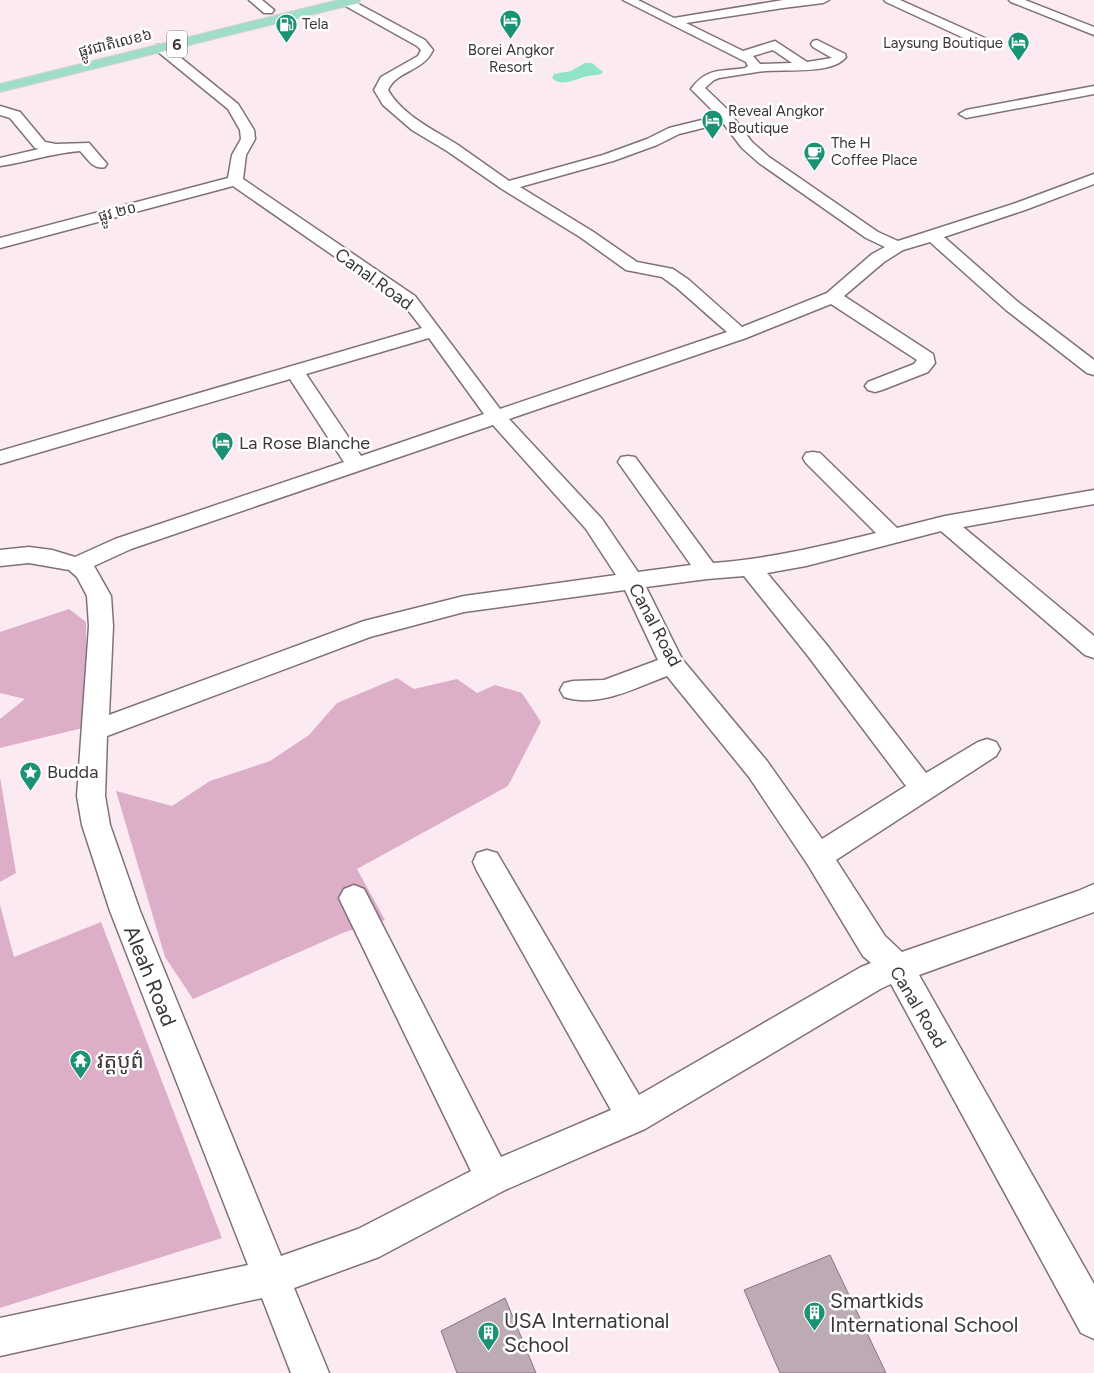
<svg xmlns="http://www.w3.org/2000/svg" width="1094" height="1373" font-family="Figtree,'Noto Sans Khmer',sans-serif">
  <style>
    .green { fill: #dcaec7 }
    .water { fill: #90e3c8 }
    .building { fill: #bcabb4; stroke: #86767e }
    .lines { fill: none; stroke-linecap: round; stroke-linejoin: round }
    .minor-casing { stroke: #807179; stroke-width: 3 }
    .primary-casing { stroke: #d4d3d3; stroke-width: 2 }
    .minor { fill: #fff; fill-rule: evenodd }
    .primary { fill: #9fdcca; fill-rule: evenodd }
    .labels { text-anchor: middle; stroke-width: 5; stroke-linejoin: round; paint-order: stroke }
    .far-poi-label { font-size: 15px; fill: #3d3639; stroke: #fff; text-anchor: start }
    .far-street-label { font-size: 15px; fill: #3d3639; stroke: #fff }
    .shield { fill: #fff; stroke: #777274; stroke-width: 1 }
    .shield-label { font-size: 16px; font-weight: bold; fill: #3d3639 }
    .street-label { font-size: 18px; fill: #3d3639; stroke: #fff }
    .poi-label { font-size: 18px; fill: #3d3639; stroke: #fff; text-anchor: start }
    .near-street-label { font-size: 21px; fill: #3d3639; stroke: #fff }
    .near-poi-label { font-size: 21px; fill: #3d3639; stroke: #fff; text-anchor: start }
  </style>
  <rect width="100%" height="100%" fill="#fceaf3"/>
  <g class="green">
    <polygon points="69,609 86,622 87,727 0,748 0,719 25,699 0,693 0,632"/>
    <polygon points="397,678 414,689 457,679 477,693 495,685 522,693 541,722 508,786 357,869 385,920 345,932 193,999 165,957 116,791 172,806 210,781 270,761 309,735 337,703"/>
    <polygon points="0,777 16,873 0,882"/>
    <polygon points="0,905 14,957 101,922 222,1238 0,1308"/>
  </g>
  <path class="water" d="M585,63H592L603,72L601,74C595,76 589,75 584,77C573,80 561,87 552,78L554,74L571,71Z"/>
  <g class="building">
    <polygon points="830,1255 886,1373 780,1373 744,1290"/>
    <polygon points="505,1298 536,1373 457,1373 441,1331"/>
  </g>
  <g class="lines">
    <defs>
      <g id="minor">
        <polygon points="249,0 262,0 274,10 272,13 264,13"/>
        <path d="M342,0H351L425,40L433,50C423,72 397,70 388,90C403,116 433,129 458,145C475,157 492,169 509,181L603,155L647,139L669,128L718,116L691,89C707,67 721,72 745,68L748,66L746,62L623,0H638L674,18L783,0H829L823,3L783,8L686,23L743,51L775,41L807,62L832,58L813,47L811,44L813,41L817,40L845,54L846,57C832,76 778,68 757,72C744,74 732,76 719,78L714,80L705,88L727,109L752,142L769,157L878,232L898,241L1013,204L1094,174V184L1025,210L944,237L1018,302L1094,360V375L1087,373L1006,310L930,242L903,250L884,262L844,296L933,354L935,363L928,372L882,390L875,392L868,390L865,386L868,382L914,364L917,360L831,304L746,338L509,419L602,519L638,572L691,565L618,462L621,457L628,456L635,457L713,563C769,559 822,546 876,533L806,463L803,458L806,453L813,452L820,453L897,528L945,516L1094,490V504L963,527L1094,636V658L1085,655L941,531L806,566L767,573L826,644L926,773L978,742L987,739L996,742L1000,749L996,756L836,860L885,936L902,952L1078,891L1094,884V912L919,975L1094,1284V1339L1081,1333L891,984L882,988L645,1129L505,1190L379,1257L294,1288L329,1373H291L262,1298L0,1356V1318L248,1265L110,911L82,825L77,796L89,626L87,596L77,577L69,570L29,563L0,566V550L29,547L52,550L75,557L115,539L344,462L290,379L0,464V451L422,328L403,304L233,186L0,248V238L228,178L232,155L241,139L240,130L228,109L157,51L155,48L157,45H165L238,104L254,130L255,139L246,155L243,179L415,296L500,409L727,332L677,288L662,277L626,270L580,237L502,189L447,151L412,130L383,105L374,90L381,77L418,56L421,50L417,46L342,4L340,2ZM773,50L792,63L760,64L753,56ZM723,123L742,148L759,163L866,238L885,247L872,254L827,293L742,327L689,280L673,269L637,262L592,231L520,187L613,161L657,145L679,134ZM429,338L484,414L361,456L306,374ZM493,425L586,529L616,575L464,596L364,621L109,715L113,626L111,596L94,566L131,549ZM744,576L808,656L906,786L822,839L767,761L682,659L646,587L707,579ZM625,590L658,660L604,680L573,681L564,683L560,690L564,697C599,708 635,688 667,676L749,777L808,865L863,956L871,963L861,967L639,1095L497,853L487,850L477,853L473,862L477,871L611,1110L501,1157L364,889L354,885L344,889L339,898L471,1171L358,1229L281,1256L140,911L110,825L105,796L107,736L370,637L464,612Z"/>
        <polygon points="884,0 900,0 987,39 989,42 983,46 979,45 886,2"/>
        <polygon points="1009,0 1025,0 1094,27 1094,35 1011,2"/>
        <polygon points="1094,86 1094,94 966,118 959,114 966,110"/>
        <path d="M0,106L20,112L45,142L56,144L89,143L107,164L105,167C93,170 88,159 80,151C53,153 27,162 0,166V158L39,149L35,148L10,118L0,115Z"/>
      </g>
      <polygon id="primary" points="338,0 360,0 359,3 0,92 0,84"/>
    </defs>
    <use href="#minor" class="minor-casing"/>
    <use href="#primary" class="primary-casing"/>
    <use href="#minor" class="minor"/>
    <use href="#primary" class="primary"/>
  </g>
  <defs>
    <symbol id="hotel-pin" viewBox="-11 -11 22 30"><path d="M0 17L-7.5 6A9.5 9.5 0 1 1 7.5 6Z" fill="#1c9275" stroke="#fff"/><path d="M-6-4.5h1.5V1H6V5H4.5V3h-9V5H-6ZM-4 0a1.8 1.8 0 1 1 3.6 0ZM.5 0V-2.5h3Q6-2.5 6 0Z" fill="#fff"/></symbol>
    <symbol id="fuel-pin" viewBox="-11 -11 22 30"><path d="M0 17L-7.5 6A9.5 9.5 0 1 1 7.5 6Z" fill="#1c9275" stroke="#fff"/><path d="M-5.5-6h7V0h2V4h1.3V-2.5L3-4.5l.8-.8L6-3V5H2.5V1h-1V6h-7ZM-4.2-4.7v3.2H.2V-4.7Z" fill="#fff"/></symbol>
    <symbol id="cafe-pin" viewBox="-11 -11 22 30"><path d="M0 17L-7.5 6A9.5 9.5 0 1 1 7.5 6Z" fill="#1c9275" stroke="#fff"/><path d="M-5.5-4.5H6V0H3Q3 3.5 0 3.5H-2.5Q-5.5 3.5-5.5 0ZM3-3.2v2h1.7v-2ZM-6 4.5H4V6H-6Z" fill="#fff"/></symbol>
    <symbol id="sight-pin" viewBox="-11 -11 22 30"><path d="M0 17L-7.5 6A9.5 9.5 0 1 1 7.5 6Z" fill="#1c9275" stroke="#fff"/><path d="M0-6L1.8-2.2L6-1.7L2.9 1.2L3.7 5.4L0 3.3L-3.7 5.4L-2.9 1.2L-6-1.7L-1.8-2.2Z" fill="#fff"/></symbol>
    <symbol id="temple-pin" viewBox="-11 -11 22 30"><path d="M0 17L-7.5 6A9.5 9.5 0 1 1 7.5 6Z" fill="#1c9275" stroke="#fff"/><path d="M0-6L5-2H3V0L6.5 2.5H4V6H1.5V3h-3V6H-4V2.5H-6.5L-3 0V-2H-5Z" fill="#fff"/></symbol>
    <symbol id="building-pin" viewBox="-11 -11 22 30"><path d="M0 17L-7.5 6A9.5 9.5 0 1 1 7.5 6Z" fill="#1c9275" stroke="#fff"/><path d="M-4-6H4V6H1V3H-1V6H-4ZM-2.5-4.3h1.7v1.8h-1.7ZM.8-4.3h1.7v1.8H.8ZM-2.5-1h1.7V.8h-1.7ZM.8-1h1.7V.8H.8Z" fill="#fff"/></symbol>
  </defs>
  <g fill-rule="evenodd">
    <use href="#hotel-pin" x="498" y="8" width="25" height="34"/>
    <use href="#fuel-pin" x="274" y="12" width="25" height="34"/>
    <use href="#hotel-pin" x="1006" y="30" width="25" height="34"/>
    <use href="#hotel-pin" x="700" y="108" width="25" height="34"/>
    <use href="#cafe-pin" x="802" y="140" width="25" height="34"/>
    <use href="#hotel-pin" x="210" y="430" width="25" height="34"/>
    <use href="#sight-pin" x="18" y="760" width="25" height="34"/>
    <use href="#temple-pin" x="68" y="1048" width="25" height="34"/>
    <use href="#building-pin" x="802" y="1300" width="25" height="34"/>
    <use href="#building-pin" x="476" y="1320" width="25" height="34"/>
  </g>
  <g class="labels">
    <g class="far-poi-label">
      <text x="302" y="29">Tela</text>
      <text x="1003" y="48" text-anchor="end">Laysung Boutique</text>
      <text x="511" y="55" text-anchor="middle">Borei Angkor<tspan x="511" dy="17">Resort</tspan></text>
      <text x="728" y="116">Reveal Angkor<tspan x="728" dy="17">Boutique</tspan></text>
      <text x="831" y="148">The H<tspan x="831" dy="17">Coffee Place</tspan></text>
    </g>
    <g class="far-street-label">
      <text transform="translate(115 43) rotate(-14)" y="5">ផ្លូវជាតិលេខ៦</text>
      <text transform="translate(117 212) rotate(-15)" y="5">ផ្លូវ ២០</text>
    </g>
    <rect class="shield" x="167" y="30.5" width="20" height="27" rx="4"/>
    <g class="shield-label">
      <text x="177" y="50">6</text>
    </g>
    <g class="street-label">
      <text transform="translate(374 279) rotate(36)" y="6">Canal Road</text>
      <text transform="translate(655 625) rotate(62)" y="6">Canal Road</text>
      <text transform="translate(918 1007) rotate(59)" y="6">Canal Road</text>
    </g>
    <g class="poi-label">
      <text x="239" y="449">La Rose Blanche</text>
      <text x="47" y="778">Budda</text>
    </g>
    <g class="near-street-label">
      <text transform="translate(150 976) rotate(68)" y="7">Aleah Road</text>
    </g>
    <g class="near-poi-label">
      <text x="97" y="1068">វត្តបូព៌</text>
      <text x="830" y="1308">Smartkids<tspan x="830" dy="24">International School</tspan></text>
      <text x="504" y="1328">USA International<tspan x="504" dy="24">School</tspan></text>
    </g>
  </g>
</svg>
